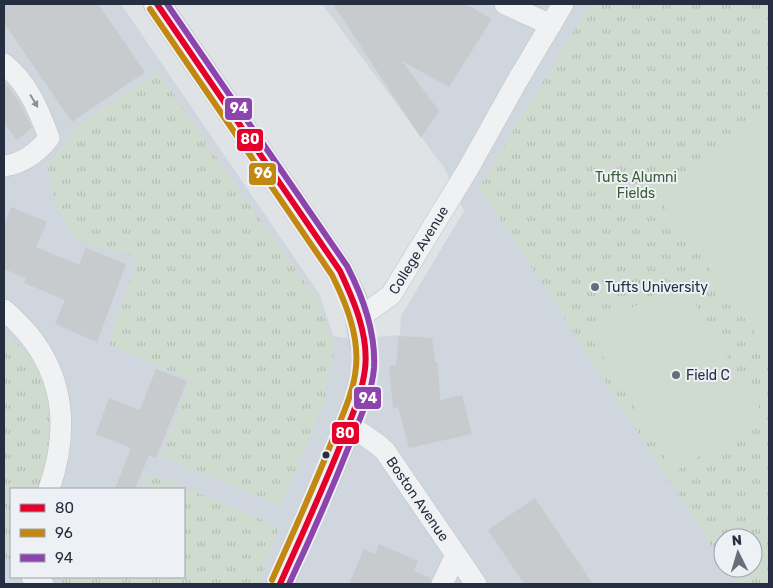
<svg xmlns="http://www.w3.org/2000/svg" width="773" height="588" font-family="Rubik,sans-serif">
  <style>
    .built { fill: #d0d6dd; fill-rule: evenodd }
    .grass { fill: url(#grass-tufts) }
    .pitch { fill: #d0dbd0 }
    .building { fill: #c8cbce }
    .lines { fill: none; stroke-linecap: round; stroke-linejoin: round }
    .minor-casing { stroke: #bec1c4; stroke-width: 22 }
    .major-casing { stroke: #bcc0c4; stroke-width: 28 }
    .minor { stroke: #f0f1f3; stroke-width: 21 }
    .major { stroke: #f4f5f6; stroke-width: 26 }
    .bus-1-casing { stroke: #edf1f6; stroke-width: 10 }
    .bus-2-casing { stroke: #edf1f6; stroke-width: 10 }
    .bus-3-casing { stroke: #edf1f6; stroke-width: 10 }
    .bus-1 { stroke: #e4002b; stroke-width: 6 }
    .bus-2 { stroke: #c28810; stroke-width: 6 }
    .bus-3 { stroke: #8e44ad; stroke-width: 6 }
    .oneway { fill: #8a909a }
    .poi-dot { fill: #666e7b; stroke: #edf1f6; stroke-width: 2 }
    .bus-dot { fill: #252f41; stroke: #edf1f6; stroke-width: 2 }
    .labels { text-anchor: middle; stroke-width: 4; stroke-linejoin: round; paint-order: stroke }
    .park-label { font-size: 14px; fill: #395e31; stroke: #edf1f6 }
    .street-label { font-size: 14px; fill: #252f41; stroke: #edf1f6 }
    .poi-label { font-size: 14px; fill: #252f41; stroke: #edf1f6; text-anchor: start }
    .line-badge { stroke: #edf1f6; stroke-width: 2 }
    .badge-label { font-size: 14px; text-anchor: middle; font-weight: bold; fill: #fff }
  </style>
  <defs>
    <pattern id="grass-tufts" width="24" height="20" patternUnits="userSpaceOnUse" patternTransform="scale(1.25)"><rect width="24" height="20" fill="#d0dbd0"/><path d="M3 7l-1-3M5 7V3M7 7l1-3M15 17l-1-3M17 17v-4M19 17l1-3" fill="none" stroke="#b2bcb4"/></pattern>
  </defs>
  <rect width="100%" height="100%" fill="#e0e3e6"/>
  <path class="built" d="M4,4H121L320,295L333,336L350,339L400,335L401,316L464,211L445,169L322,4H769V584H4ZM11,489H184V577H11ZM723,538H753V568H723Z"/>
  <g class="grass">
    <polygon points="590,4 769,4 769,584 737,584 726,568 753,568 753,538 723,538 723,563 479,187"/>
    <polygon points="158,71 241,193 317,298 335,347 323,405 281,506 161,456 191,380 108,344 138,258 75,240 55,201 47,165 67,141 72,130"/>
    <path d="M4,332C12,340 22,347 29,356C58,391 53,446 56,489H11V559L4,561Z"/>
    <polygon points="150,473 279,527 259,584 61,584 63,577 184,577 184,489 144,489"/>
  </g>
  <g class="pitch">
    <polygon points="769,111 769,350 764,346 656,193"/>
    <polygon points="680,279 764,416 674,472 589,334"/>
  </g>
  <g class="building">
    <polygon points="4,4 98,4 145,72 72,122 4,23"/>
    <polygon points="333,4 466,4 492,19 449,87 402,61 439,111 421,138"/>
    <polygon points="4,81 20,103 32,128 17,140 4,124"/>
    <polygon points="11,207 47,222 36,247 79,265 86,248 126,264 97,342 55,324 65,300 24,283 26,278 4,269 4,225"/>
    <polygon points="399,336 432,338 435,361 438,363 440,400 462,395 472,434 409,448 398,407 393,408 389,366 396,365"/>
    <polygon points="156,369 187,381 156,458 149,455 135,489 115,489 131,448 96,434 109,398 140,410"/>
    <polygon points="535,498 593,584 524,584 488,530"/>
    <polygon points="379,544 418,561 414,571 431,578 430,584 349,584 364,549 375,554"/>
  </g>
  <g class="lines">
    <defs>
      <g id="minor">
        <polyline points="505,4 551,25"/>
        <path d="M4,64C27,82 39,110 49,138C38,152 22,164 4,166"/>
        <path d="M4,310C13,317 20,325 28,334C66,380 68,435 49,489"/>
        <path id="s1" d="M359,318L391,295L468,169L516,83L563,4"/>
        <path id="s2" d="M348,424L377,444L385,451L476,584"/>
        <polyline points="32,577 43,584"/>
        <polyline points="442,584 456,555"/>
      </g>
      <polyline id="major" points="157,4 340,271 353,298 359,318 365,351 365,369 359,397 329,473 280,584"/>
    </defs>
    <use href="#minor" class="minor-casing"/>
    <use href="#major" class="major-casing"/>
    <use href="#minor" class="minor"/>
    <use href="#major" class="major"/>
    <defs>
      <path id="bus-1" d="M157,4L340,271C354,301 369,335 365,369C362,394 351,418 342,441C323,489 301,537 280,584"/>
      <path id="bus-2" d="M150,9L332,275C346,303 359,335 356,367C354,391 343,414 334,436C315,485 293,533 272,580"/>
      <path id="bus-3" d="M167,4L347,266C363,297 376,332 374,368C372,393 360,418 351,441C332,489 311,537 289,584"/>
    </defs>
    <use href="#bus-1" class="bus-1-casing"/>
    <use href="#bus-2" class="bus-2-casing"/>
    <use href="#bus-3" class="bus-3-casing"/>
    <use href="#bus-1" class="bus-1"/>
    <use href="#bus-2" class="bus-2"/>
    <use href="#bus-3" class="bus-3"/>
  </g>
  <defs><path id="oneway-solid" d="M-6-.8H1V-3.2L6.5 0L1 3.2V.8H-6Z" transform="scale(1.25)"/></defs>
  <use class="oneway" href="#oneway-solid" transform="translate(34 101) rotate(59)"/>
  <g class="poi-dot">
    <circle cx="595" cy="287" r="5"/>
    <circle cx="676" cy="375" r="5"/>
  </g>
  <circle class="bus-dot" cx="326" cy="455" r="4.5"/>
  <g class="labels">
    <g class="park-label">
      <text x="636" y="182">Tufts Alumni<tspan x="636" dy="16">Fields</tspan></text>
    </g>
    <g class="street-label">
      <text dy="5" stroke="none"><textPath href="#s1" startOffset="92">College Avenue</textPath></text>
      <text dy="5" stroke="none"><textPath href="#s2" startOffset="104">Boston Avenue</textPath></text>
    </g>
    <g class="poi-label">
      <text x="605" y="292">Tufts University</text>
      <text x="686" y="380">Field C</text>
    </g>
  </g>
  <g class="line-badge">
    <rect x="224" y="97" width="29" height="24" rx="5" fill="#8e44ad"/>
    <rect x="236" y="128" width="28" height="24" rx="5" fill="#e4002b"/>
    <rect x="248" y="162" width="29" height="24" rx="5" fill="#c28810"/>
    <rect x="353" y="386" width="29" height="24" rx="5" fill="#8e44ad"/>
    <rect x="331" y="421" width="29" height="24" rx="5" fill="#e4002b"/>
  </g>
  <g class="badge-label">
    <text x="239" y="113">94</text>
    <text x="250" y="144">80</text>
    <text x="263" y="178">96</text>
    <text x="368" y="403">94</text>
    <text x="345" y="438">80</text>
  </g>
  <rect width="773" height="588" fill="none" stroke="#252f41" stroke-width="10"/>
  <rect x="10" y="488" width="175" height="90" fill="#edf1f6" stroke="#9da3ae"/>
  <rect x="20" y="504" width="25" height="8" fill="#e4002b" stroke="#9da3ae"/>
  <text x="55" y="513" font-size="15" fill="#252f41">80</text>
  <rect x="20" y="529" width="25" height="8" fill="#c28810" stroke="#9da3ae"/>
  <text x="55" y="538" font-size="15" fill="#252f41">96</text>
  <rect x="20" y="554" width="25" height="8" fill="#8e44ad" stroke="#9da3ae"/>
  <text x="55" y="563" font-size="15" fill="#252f41">94</text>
  <g transform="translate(738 553) rotate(355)"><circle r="24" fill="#edf1f6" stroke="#9da3ae"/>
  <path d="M0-4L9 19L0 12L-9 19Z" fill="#666e7b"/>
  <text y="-8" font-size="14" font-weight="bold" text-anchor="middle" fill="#252f41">N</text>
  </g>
</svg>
